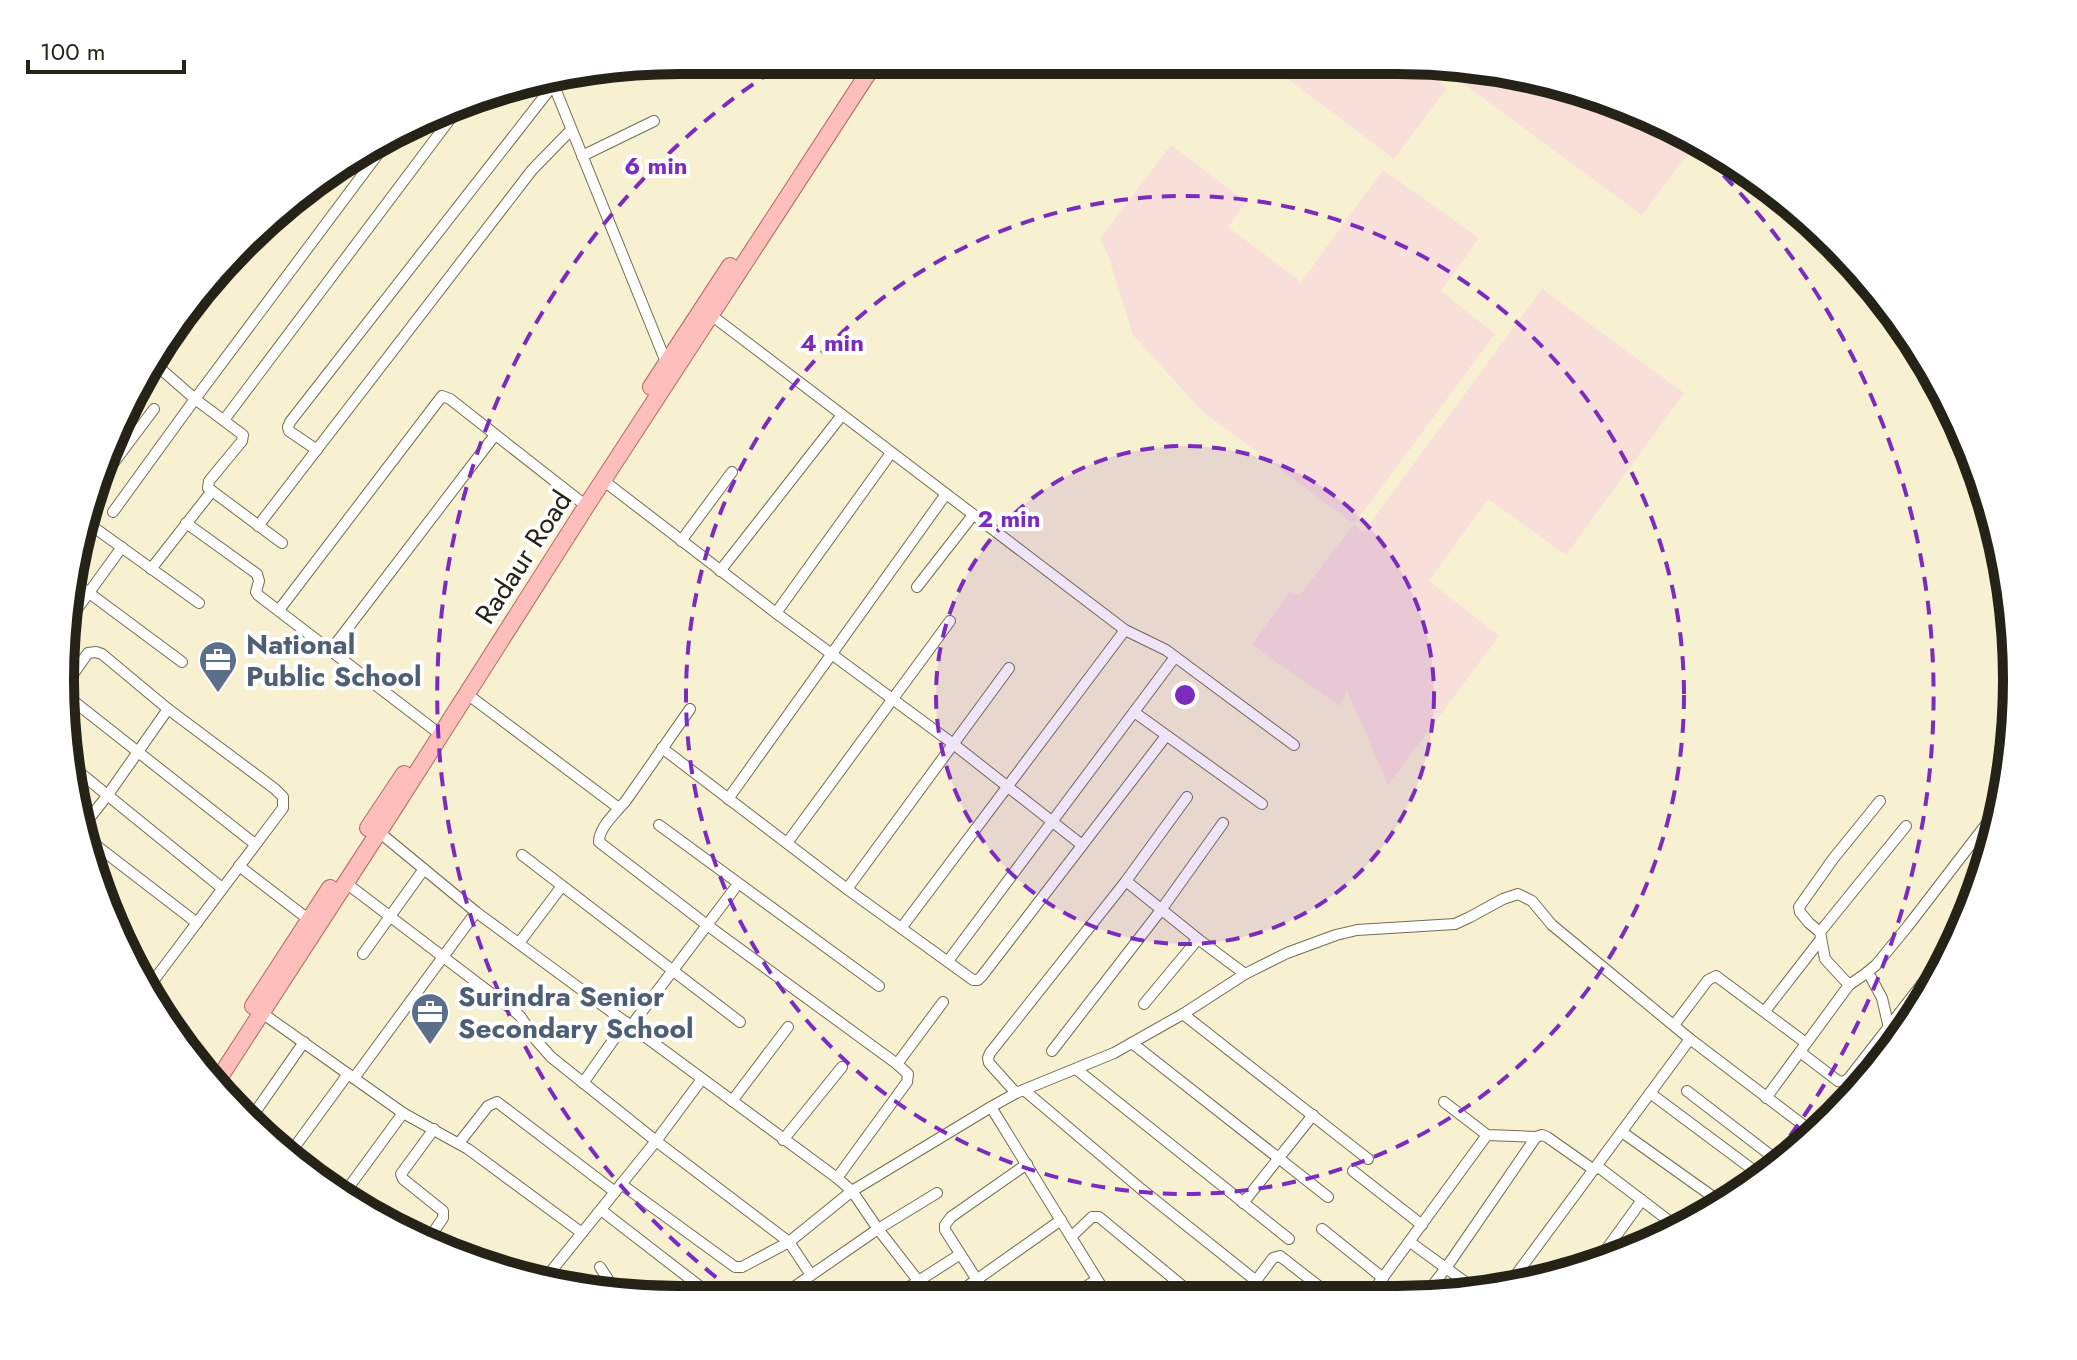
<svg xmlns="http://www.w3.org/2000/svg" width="2077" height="1360" font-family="Jost,sans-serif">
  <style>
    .industrial { fill: #f9dfd9 }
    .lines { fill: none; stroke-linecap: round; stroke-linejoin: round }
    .street-casing { stroke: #746d52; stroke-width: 12 }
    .primary-casing { stroke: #b06b66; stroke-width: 18 }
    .street { stroke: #fff; stroke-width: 10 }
    .primary { stroke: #fdbebc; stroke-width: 16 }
    .ring { fill: none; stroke: #7b2cbf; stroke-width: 4; stroke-dasharray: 14 10 }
    .labels { text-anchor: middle; stroke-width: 8; stroke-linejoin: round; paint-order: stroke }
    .street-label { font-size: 28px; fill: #252217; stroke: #fff }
    .service-label { font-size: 28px; font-weight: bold; fill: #4e5e75; stroke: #fff; text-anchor: start }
    .rim { fill: none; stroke: #252217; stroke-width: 10 }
    .centre { fill: #7b2cbf; stroke: #fff; stroke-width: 4 }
    .ring-label { font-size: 24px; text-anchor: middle; font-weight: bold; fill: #7b2cbf; stroke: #fff; stroke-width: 8; stroke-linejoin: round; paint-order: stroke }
  </style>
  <rect width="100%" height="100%" fill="#f7f0d1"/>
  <g class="industrial">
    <polygon points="1268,64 1416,65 1447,88 1394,159"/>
    <polygon points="1438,65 1478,65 1671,124 1697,142 1642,215"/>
    <polygon points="1171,145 1246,202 1228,227 1301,282 1383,170 1479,238 1441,291 1495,334 1354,524 1363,533 1542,289 1684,393 1566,555 1488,499 1429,581 1499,636 1388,785 1347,690 1340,706 1252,645 1290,591 1299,596 1354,524 1203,412 1133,335 1108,255 1100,239"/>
  </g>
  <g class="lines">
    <defs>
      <g id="street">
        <polyline points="552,81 666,362"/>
        <polyline points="582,156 654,121"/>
        <polyline points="711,315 1125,630 1166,650 1294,745"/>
        <polyline points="156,363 234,260"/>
        <polyline points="155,364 195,399 243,435 242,441 209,481 208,488 282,543"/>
        <polyline points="224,420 463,102"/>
        <polyline points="317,450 289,431 288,427 290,422 554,84"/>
        <polyline points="101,466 105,469 112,465 154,409"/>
        <polyline points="604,481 776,613 952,743 1082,845"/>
        <polyline points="113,512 195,399 390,138"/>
        <polyline points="85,521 199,603"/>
        <polyline points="186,523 257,574 259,581 256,592 258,595 441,735"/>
        <polyline points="258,526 532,170 571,130"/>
        <polyline points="681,541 732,472"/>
        <polyline points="151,569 212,491"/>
        <polyline points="720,571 842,415"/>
        <polyline points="73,581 182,662"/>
        <polyline points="917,587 973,515"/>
        <polyline points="279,610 442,396 450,399 580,501"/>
        <polyline points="776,613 891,453"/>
        <polyline points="64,627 122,547"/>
        <polyline points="2015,637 2015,644"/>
        <polyline points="331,650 495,435"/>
        <polyline points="66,684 88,653 96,652 102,654 168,709 275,789 283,797 283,808 148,988"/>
        <polyline points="467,694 616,806 621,806 625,802 690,709"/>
        <polyline points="67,696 255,844"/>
        <polyline points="1134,712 1262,804"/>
        <polyline points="662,748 847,889 973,980 978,980 982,976 1166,736"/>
        <polyline points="74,768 222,888"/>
        <polyline points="728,799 946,494"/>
        <path d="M621,806C613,816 599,828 599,842L707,925L897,1064L908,1074L907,1082L837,1178"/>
        <polyline points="659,825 879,986"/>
        <polyline points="80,830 107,796 168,709"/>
        <polyline points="379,832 476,912 837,1178 852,1191 878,1229 930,1296"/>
        <polyline points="80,833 197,923"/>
        <polyline points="787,843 950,621"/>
        <polyline points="522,855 740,1022"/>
        <polyline points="239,866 308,919"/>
        <polyline points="1126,881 1198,939 1245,974"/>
        <polyline points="346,883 513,1010 520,1016 536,1040 551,1057 656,1141 789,1242 811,1275"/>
        <polyline points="847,889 1009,668"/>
        <polyline points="902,927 1125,630"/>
        <polyline points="1820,932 1906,826"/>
        <polyline points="519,943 562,886"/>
        <polyline points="363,954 424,869"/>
        <polyline points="948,961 1175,657"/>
        <polyline points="138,966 155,979"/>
        <polyline points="1868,972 1882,998 1889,1028"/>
        <polyline points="1849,985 1825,959 1820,932 1809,923 1800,912 1799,907 1833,859 1880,801"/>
        <polyline points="1144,1004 1198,939"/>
        <polyline points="1765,1011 1821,939"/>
        <polyline points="262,1013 403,1113 468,1149 582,1233"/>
        <polyline points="1183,1014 1368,1159"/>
        <polyline points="1674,1025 1708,980 1716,976 1806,1043"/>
        <polyline points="631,1026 738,884"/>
        <polyline points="1132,1043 1328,1197"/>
        <polyline points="1052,1051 1161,910 1223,823"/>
        <polyline points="1800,1052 1838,1081 1844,1082 1849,1078 1957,939"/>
        <polyline points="897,1064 943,1002"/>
        <polyline points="1076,1069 1289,1239"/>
        <polyline points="354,1078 476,912"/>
        <polyline points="583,1083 626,1022"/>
        <polyline points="1024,1090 1141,1189 1255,1280"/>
        <polyline points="1687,1091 1782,1164"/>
        <polyline points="1016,1093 989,1063 988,1058 990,1053 1126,881 1187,797"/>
        <polyline points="1650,1093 1764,1178"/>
        <polyline points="1766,1098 1849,985 1865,974 1876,965 1908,926 2001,805"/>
        <polyline points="732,1101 788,1027"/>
        <polyline points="1444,1102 1487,1135 1536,1137"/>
        <polyline points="991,1107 1108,1297"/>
        <polyline points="249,1121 304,1042"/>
        <polyline points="1622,1132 1723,1204"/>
        <polyline points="783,1140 842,1067"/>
        <polyline points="459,1143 488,1106 497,1102 615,1192"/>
        <polyline points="288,1156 348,1074"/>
        <polyline points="1597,1166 1681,1230"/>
        <polyline points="1353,1171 1422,1225"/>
        <polyline points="621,1184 735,1267 742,1267 789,1242 852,1191 991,1107 1016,1093 1114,1053 1183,1014 1245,974 1287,953 1336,935 1357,930 1455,924 1470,917 1503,899 1518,894 1532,901 1552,925 1690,1039 1815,1134"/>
        <polyline points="346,1191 403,1113"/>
        <polyline points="1243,1203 1313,1115"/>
        <polyline points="375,1209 389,1219"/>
        <polyline points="601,1210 711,1295"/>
        <polyline points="1322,1229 1383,1278"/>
        <polyline points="1071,1237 1092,1217 1099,1217 1197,1298"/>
        <polyline points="1410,1242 1479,1292"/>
        <polyline points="426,1243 443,1218 443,1211 403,1179 401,1174 434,1129"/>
        <polyline points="1595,1265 1642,1200"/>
        <polyline points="600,1267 618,1295"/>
        <polyline points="544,1280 656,1141 702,1079"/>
        <polyline points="977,1280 945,1230 945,1225 951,1217 1027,1164"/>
        <polyline points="1507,1287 1690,1039"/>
        <polyline points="955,1295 1061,1220"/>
        <polyline points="781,1296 878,1229 937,1193"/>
        <polyline points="895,1296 959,1255"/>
        <polyline points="1071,1297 1096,1280"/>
        <polyline points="1164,1297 1176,1281"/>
        <polyline points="1243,1298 1273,1258 1280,1256 1334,1298"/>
        <polyline points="1368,1298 1487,1135"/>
        <polyline points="1422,1299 1446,1268 1536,1137 1542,1135 1547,1137 1594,1170"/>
      </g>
      <g id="primary">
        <polyline points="651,387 730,266"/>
        <polyline points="368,828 404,774"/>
        <polyline points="253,1006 330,888"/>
        <polyline points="216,1083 393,810 587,505 876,61"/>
      </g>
    </defs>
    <use href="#street" class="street-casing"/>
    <use href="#primary" class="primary-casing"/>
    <use href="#street" class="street"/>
    <use href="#primary" class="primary"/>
  </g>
  <circle cx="1185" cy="695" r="249" fill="#7b2cbf" fill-opacity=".12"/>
  <g class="ring">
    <circle cx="1185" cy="695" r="249"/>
    <circle cx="1185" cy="695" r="499"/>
    <path d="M735 1292A748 748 0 0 1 783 64M1671 126A748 748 0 0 1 1750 1186"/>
  </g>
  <defs>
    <symbol id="office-pin" viewBox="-11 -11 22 30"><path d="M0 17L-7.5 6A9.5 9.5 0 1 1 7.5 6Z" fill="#5c6f8a" stroke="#fff"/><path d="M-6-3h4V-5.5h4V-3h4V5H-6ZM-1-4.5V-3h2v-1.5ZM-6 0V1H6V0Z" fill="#fff"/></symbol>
  </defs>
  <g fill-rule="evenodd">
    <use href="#office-pin" x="196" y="638" width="44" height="60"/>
    <use href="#office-pin" x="408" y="990" width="44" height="60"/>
  </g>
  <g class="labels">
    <g class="street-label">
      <text transform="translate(523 557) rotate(-57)" y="10">Radaur Road</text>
    </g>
    <g class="service-label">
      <text x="246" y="654">National<tspan x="246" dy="32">Public School</tspan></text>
      <text x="458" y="1006">Surindra Senior<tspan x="458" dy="32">Secondary School</tspan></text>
    </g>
  </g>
  <path d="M0 0H2077V1360H0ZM680 74H1397A606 606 0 0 1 2003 680V680A606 606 0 0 1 1397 1286H680A606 606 0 0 1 74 680V680A606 606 0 0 1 680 74Z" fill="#fff" fill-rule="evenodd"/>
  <path class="rim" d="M680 74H1397A606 606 0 0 1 2003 680V680A606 606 0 0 1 1397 1286H680A606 606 0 0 1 74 680V680A606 606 0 0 1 680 74Z"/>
  <circle cx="1185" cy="695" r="12" class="centre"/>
  <g class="ring-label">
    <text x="656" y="174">6 min</text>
    <text x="832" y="351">4 min</text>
    <text x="1009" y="527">2 min</text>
  </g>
  <path d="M28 60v12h156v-12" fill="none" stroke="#252217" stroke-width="4"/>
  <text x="40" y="60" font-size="24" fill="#252217" stroke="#ffffff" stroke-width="6" paint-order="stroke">100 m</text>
</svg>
